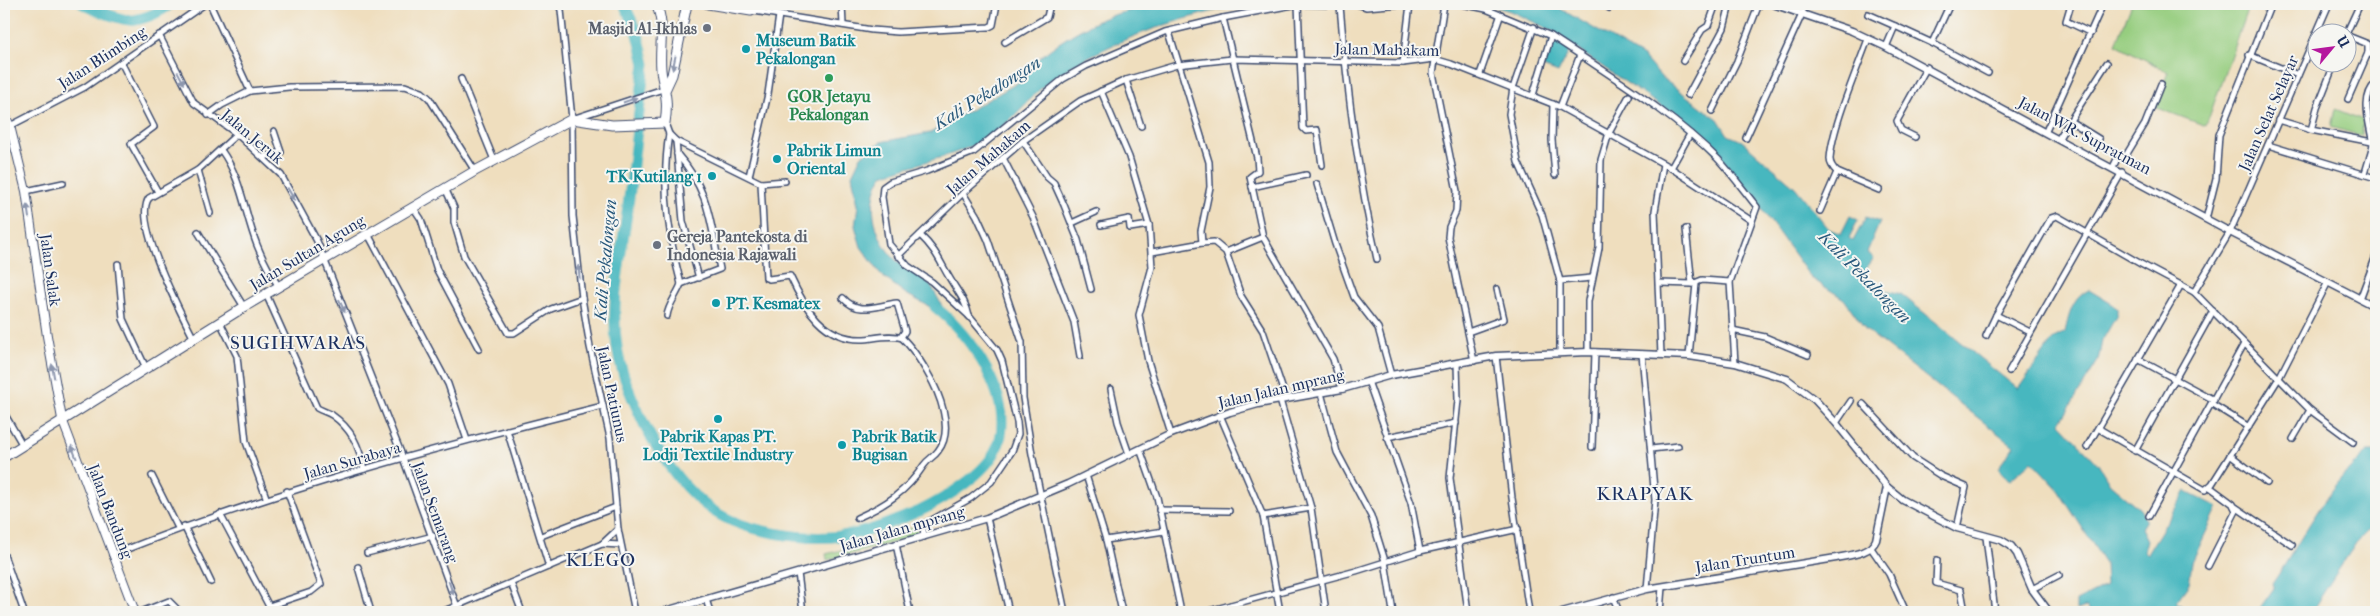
<svg xmlns="http://www.w3.org/2000/svg" width="2380" height="616" font-family="'IM FELL French Canon',serif">
  <style>
    .green { fill: #96cd7f; stroke: #587e6e }
    .water { fill: #47b7bf; stroke: #31738e }
    .lines { fill: none; stroke-linecap: round; stroke-linejoin: round }
    .river { stroke: #47b7bf; stroke-width: 11 }
    .minor-casing { stroke: #3b496c; stroke-width: 8 }
    .tertiary-casing { stroke: #3b496c; stroke-width: 9 }
    .secondary-casing { stroke: #3b496c; stroke-width: 10 }
    .primary-casing { stroke: #3b496c; stroke-width: 11 }
    .minor { stroke: #fff; stroke-width: 5 }
    .tertiary { stroke: #fff; stroke-width: 6 }
    .secondary { stroke: #fff; stroke-width: 8 }
    .primary { stroke: #fff; stroke-width: 9 }
    .oneway { fill: #8d97ae }
    .worship-dot { fill: #6b7280; stroke: #f6f6f2; stroke-width: 2 }
    .culture-dot { fill: #0f9aa8; stroke: #f6f6f2; stroke-width: 2 }
    .leisure-dot { fill: #2e9e5b; stroke: #f6f6f2; stroke-width: 2 }
    .labels { text-anchor: middle; stroke-width: 4; stroke-linejoin: round; paint-order: stroke }
    .worship-label { font-size: 16px; font-weight: bold; fill: #5b616d; stroke: #f6f6f2; text-anchor: end }
    .culture-label { font-size: 16px; font-weight: bold; fill: #0d838f; stroke: #f6f6f2; text-anchor: start }
    .street-label { font-size: 16px; fill: #1b2f5e; stroke: #f6f6f2 }
    .leisure-label { font-size: 16px; font-weight: bold; fill: #27864d; stroke: #f6f6f2 }
    .water-label { font-size: 18px; font-style: italic; fill: #28587b; stroke: #f6f6f2 }
    .quarter-label { font-size: 19px; letter-spacing: 1px; fill: #1b2f5e; stroke: #f6f6f2 }
  </style>
  <rect width="100%" height="100%" fill="#f6f6f2"/>
  <filter id="ink" filterUnits="userSpaceOnUse"><feTurbulence type="fractalNoise" baseFrequency=".02" numOctaves="2"/><feDisplacementMap in="SourceGraphic" scale="10" xChannelSelector="R" yChannelSelector="G"/><feConvolveMatrix kernelMatrix="1 2 1 2 8 2 1 2 1" color-interpolation-filters="sRGB"/></filter>
  <filter id="wash" filterUnits="userSpaceOnUse"><feTurbulence type="fractalNoise" baseFrequency=".0096" numOctaves="4" result="noise"/><feDisplacementMap in="SourceGraphic" scale="20" xChannelSelector="R" yChannelSelector="G"/><feGaussianBlur stdDeviation="1.12" result="paint"/><feColorMatrix in="noise" values="0 0 0 0 0 0 0 0 0 0 0 0 0 0 0 0 0 1.4 0 .05"/><feComposite in="paint" operator="in"/></filter>
  <g filter="url(#wash)">
    <rect width="100%" height="100%" fill="#efdebe"/>
    <g class="green">
      <polygon points="2132,4 2249,4 2206,126 2155,107 2168,72 2116,44"/>
      <polygon points="2335,109 2363,120 2362,136 2331,127"/>
      <polygon points="915,526 919,536 827,560 826,554 889,538"/>
    </g>
    <g class="water">
      <path d="M1158,4H1254C1191,12 1107,41 1055,77C1032,93 1016,118 993,134C961,156 919,162 883,175C864,201 875,243 899,263C907,270 922,273 928,282C936,292 941,305 947,316L906,294L882,276L872,262L861,247L855,226L858,205L852,175L861,156L880,142L930,133L1019,82C1036,54 1072,33 1102,19C1119,12 1140,9 1158,4Z"/>
      <path d="M1486,4H1552L1643,57L1662,78L1718,119L1728,135L1742,141L1795,187L1829,229L1841,234L1850,216L1858,220L1849,238L1853,241L1866,217L1880,222L1867,252L1874,258L1865,270L1867,281L1881,289L1901,294L2018,389L2054,338L2065,332C2069,315 2072,298 2089,290L2117,307V315L2102,341L2098,361L2060,423L2098,464L2110,484L2140,509L2146,520L2141,528L2147,540L2144,551L2147,554L2186,491L2218,507L2192,562L2189,584L2176,602L2193,612H2120L2115,610L2113,612H2091L2086,607L2076,610V601L2106,586L2105,563L2056,487L2032,461L2009,481L1998,468L2014,446L1866,330L1844,299L1811,278L1747,189L1709,146L1668,111L1572,46L1558,73L1543,67L1553,31L1510,11Z"/>
      <path d="M2368,452H2376V523L2356,543L2311,612H2257L2274,588L2272,584C2304,538 2324,489 2368,452Z"/>
    </g>
    <g class="lines">
      <g class="river">
        <path d="M83,4C93,9 124,22 135,20C147,18 162,11 171,4"/>
        <path d="M624,4L638,34L645,64C638,114 634,163 627,213C621,256 610,303 617,347C621,375 634,403 646,428C662,458 683,490 712,510C744,532 804,541 842,536C869,533 895,521 920,511C943,500 987,473 997,448C1017,401 971,335 935,307"/>
      </g>
    </g>
  </g>
  <g filter="url(#ink)">
    <g class="lines">
      <defs>
        <g id="minor">
          <polyline points="210,4 250,91"/>
          <polyline points="558,4 561,10 572,119 573,216 582,298 590,347 610,438 618,529 635,612"/>
          <polyline points="842,4 843,25"/>
          <polyline points="1298,4 1303,128 1306,131 1317,130 1322,165"/>
          <path d="M1348,4L1340,6C1347,91 1358,176 1377,259"/>
          <polyline points="1357,4 1366,7 1401,4"/>
          <polyline points="1444,4 1433,73 1457,191 1456,211 1449,227 1448,237 1474,361"/>
          <polyline points="1462,4 1486,9 1551,36 1533,95"/>
          <polyline points="2071,4 2066,21 2091,33"/>
          <polyline points="1609,8 1611,4"/>
          <polyline points="754,11 872,30 898,32 989,27 993,25 997,4"/>
          <polyline points="1868,14 1895,26"/>
          <polyline points="1223,18 1257,158 1258,171 1250,177 1263,237 1333,359 1342,389"/>
          <polyline points="1534,27 1513,88 1509,114 1518,162 1542,215 1560,281 1560,353"/>
          <polyline points="1169,32 1209,162 1210,187 1201,231 1202,243 1214,242 1226,252 1241,296 1263,331 1286,399"/>
          <polyline points="2347,32 2360,4"/>
          <polyline points="159,35 194,103 237,134 281,175 317,241 403,458 459,612"/>
          <polyline points="1551,36 1580,55"/>
          <polyline points="2348,36 2368,44 2368,53 2376,57"/>
          <path d="M1868,39C1857,70 1832,127 1830,159C1830,164 1833,168 1837,172L1879,190"/>
          <polyline points="1005,42 1047,17 1050,4"/>
          <polyline points="1932,43 1988,73"/>
          <polyline points="1886,47 1895,26 1932,43 1950,4"/>
          <polyline points="2249,55 2298,75"/>
          <polyline points="1683,61 1702,30 1708,26 1716,4"/>
          <polyline points="121,62 154,127 131,144 158,192"/>
          <polyline points="1403,63 1410,4"/>
          <polyline points="1480,74 1501,14"/>
          <polyline points="461,79 494,160"/>
          <polyline points="1126,80 1141,126"/>
          <path d="M2376,83C2359,98 2371,127 2373,146H2376"/>
          <polyline points="1101,91 1129,157 1149,225 1152,267 1139,315 1148,361 1171,434"/>
          <polyline points="1688,95 1724,28 1730,4"/>
          <polyline points="2348,99 2368,53"/>
          <polyline points="1553,104 1552,140 1555,175"/>
          <path d="M1560,107L1580,55C1628,87 1677,118 1718,159C1732,174 1744,191 1757,207L1752,221"/>
          <polyline points="1712,111 1737,61 1759,4"/>
          <polyline points="208,115 222,105 250,91 289,87 405,86 422,92 429,98 475,171"/>
          <polyline points="575,118 666,88"/>
          <polyline points="2278,120 2311,130 2372,142"/>
          <polyline points="2070,121 2099,139"/>
          <path d="M665,123L669,134L676,141L761,183L766,278L769,279L790,276C804,307 824,341 864,339C875,338 891,334 902,338C912,347 920,360 927,372C939,392 955,430 938,451C934,457 928,459 924,465C907,491 886,505 857,518"/>
          <polyline points="10,126 85,87 205,4"/>
          <polyline points="2311,130 2317,108 2335,62"/>
          <polyline points="2046,131 2103,4"/>
          <path d="M669,134C661,184 668,235 681,284"/>
          <polyline points="1915,137 1901,130 1897,121 1927,67"/>
          <polyline points="1746,138 1803,12"/>
          <polyline points="2059,138 2107,63"/>
          <polyline points="676,141 683,221 699,278"/>
          <polyline points="1023,141 1047,177 1054,183 1064,205 1078,240 1091,289"/>
          <polyline points="2268,145 2376,178"/>
          <path d="M221,150C242,179 244,212 257,245C263,260 270,273 279,287"/>
          <polyline points="264,157 281,152 274,131"/>
          <polyline points="1003,158 1033,217 1074,322 1080,356"/>
          <polyline points="2113,167 2118,157 2125,157 2145,124 2161,84"/>
          <polyline points="1671,168 1690,134"/>
          <polyline points="198,170 210,213"/>
          <polyline points="2365,173 2373,146"/>
          <polyline points="749,176 768,94 779,15"/>
          <polyline points="761,183 785,181"/>
          <polyline points="1317,184 1335,244 1354,297 1378,328 1391,375"/>
          <polyline points="1252,187 1306,175"/>
          <polyline points="445,188 454,208 454,222 464,256 508,333 514,333 551,309 582,298"/>
          <polyline points="26,191 63,183"/>
          <polyline points="963,193 977,216 988,240 1022,342 1023,398 1032,454 1065,612"/>
          <polyline points="413,207 421,219 437,270 479,349"/>
          <polyline points="1820,211 1837,172"/>
          <polyline points="2206,219 2216,179 2219,135 2271,4"/>
          <polyline points="1072,223 1096,212"/>
          <polyline points="1101,225 1129,219 1130,228 1149,225"/>
          <polyline points="1686,229 1692,284"/>
          <polyline points="198,232 244,307"/>
          <polyline points="368,234 448,384 467,440"/>
          <path d="M920,235C936,250 939,260 949,277C957,291 966,301 969,316"/>
          <polyline points="1152,252 1202,243"/>
          <polyline points="1226,252 1263,237"/>
          <polyline points="898,256 963,193 1023,141 1080,101 1126,80 1177,65 1232,59 1403,63 1434,59 1451,64 1560,107 1671,168 1752,221 1730,282 1735,363"/>
          <polyline points="118,264 123,319 146,368"/>
          <polyline points="1560,281 1592,278"/>
          <polyline points="1659,283 1692,284 1702,280 1730,282"/>
          <polyline points="2181,285 2099,427 2101,430 2205,490 2212,484 2279,378 2328,282"/>
          <polyline points="2194,292 2230,232 2329,4"/>
          <path d="M266,294L317,408C322,411 327,412 332,415C352,429 359,446 364,469"/>
          <path d="M843,298C859,316 877,305 897,303L905,331L901,337"/>
          <polyline points="2360,299 2376,256"/>
          <polyline points="1996,315 2030,332"/>
          <path d="M667,316C668,305 677,295 681,284L720,269C710,222 710,191 677,154"/>
          <polyline points="220,322 237,356 246,442 266,497"/>
          <polyline points="1732,330 1765,337 1808,355"/>
          <polyline points="1468,332 1504,319 1497,289"/>
          <polyline points="1986,336 1996,315 2051,218 2057,216 2141,264 2194,292 2310,410 2353,442"/>
          <path d="M193,337C181,313 132,221 149,198L198,170L237,134"/>
          <polyline points="1588,352 1588,301 1599,248 1601,160 1609,133 1629,96"/>
          <polyline points="1642,354 1655,500 1647,589"/>
          <polyline points="1661,355 1655,211 1663,164"/>
          <polyline points="1496,356 1512,498 1529,612"/>
          <polyline points="1689,356 1696,284"/>
          <polyline points="2138,359 2214,400"/>
          <polyline points="1457,363 1458,400 1450,478 1468,612"/>
          <polyline points="2009,371 2122,172"/>
          <polyline points="1368,381 1411,503 1420,551"/>
          <polyline points="1111,389 1118,422 1129,454"/>
          <polyline points="1321,393 1337,452 1371,516 1385,561 1393,612"/>
          <polyline points="1280,400 1311,508 1326,612"/>
          <polyline points="1863,404 1913,458 1941,476 1966,487 1957,528"/>
          <polyline points="2212,404 2249,427"/>
          <polyline points="4,413 22,444"/>
          <polyline points="1220,415 1263,516 1280,612"/>
          <polyline points="1836,423 1851,401"/>
          <polyline points="507,430 549,567"/>
          <polyline points="1387,437 1456,423"/>
          <polyline points="2293,439 2310,410"/>
          <polyline points="1592,447 1595,352"/>
          <polyline points="2087,447 2099,426"/>
          <polyline points="1140,449 1157,497 1181,612"/>
          <polyline points="1651,449 1678,446"/>
          <polyline points="2135,451 2213,311"/>
          <polyline points="2230,455 2267,483"/>
          <polyline points="1086,475 1106,540 1122,612"/>
          <polyline points="152,476 178,528"/>
          <polyline points="2234,506 2292,545"/>
          <polyline points="1159,510 1229,511"/>
          <polyline points="220,514 272,612"/>
          <polyline points="1263,516 1311,508"/>
          <polyline points="2149,516 2244,344"/>
          <polyline points="987,518 1009,612"/>
          <polyline points="184,526 211,582"/>
          <polyline points="541,536 616,507"/>
          <polyline points="924,537 923,527 925,524 971,498 991,482 1012,451 1018,434 1017,422 1002,361 997,350 969,316 932,282 908,266 889,244 882,197 883,187 890,182 927,171 974,152 1063,79 1086,66 1165,32 1223,18 1298,4 1341,5"/>
          <polyline points="1986,537 1995,612"/>
          <polyline points="1106,540 1164,531"/>
          <polyline points="602,544 620,545"/>
          <polyline points="896,544 910,612"/>
          <polyline points="1871,548 1889,574 1906,612"/>
          <polyline points="367,553 433,536"/>
          <polyline points="4,555 24,612"/>
          <path d="M112,555C272,491 437,447 603,406"/>
          <polyline points="1937,560 1936,583 1961,590 1965,612"/>
          <polyline points="2208,566 2236,511 2233,504 2210,487"/>
          <polyline points="358,567 371,612"/>
          <polyline points="798,573 803,612"/>
          <polyline points="511,583 522,612"/>
          <polyline points="2032,589 2059,575"/>
          <polyline points="1613,597 1619,612"/>
          <polyline points="706,599 710,612"/>
          <polyline points="1231,605 1233,612"/>
          <polyline points="269,606 311,592 321,584 287,491"/>
          <polyline points="141,612 169,601 180,612"/>
          <polyline points="442,612 602,544 618,529"/>
          <polyline points="1205,612 1356,571 1420,551 1518,529"/>
          <polyline points="1660,612 1662,587"/>
        </g>
        <g id="tertiary">
          <polyline points="1773,4 1852,31 1886,47 2230,232 2376,307"/>
          <polyline points="662,612 987,518 1068,484 1171,434 1230,412 1258,404 1342,389 1391,375 1496,356 1588,352 1689,356 1735,363 1787,379 1815,400 1836,423 1887,487 1903,500 1957,528 2001,540 2011,546 2017,554 2032,589 2049,612"/>
          <path d="M1562,612L1647,589L1836,558C1850,555 1870,554 1876,540L1887,487"/>
        </g>
        <polyline id="secondary" points="4,113 10,126 26,191 47,336 62,419 135,612"/>
        <g id="primary">
          <polyline points="708,4 751,11 765,4"/>
          <polyline points="666,88 672,75 687,4"/>
          <path d="M4,457L244,307L475,171L572,119L612,125L665,123C668,104 666,95 662,77C657,53 667,27 656,4"/>
        </g>
      </defs>
      <use href="#minor" class="minor-casing"/>
      <use href="#tertiary" class="tertiary-casing"/>
      <use href="#secondary" class="secondary-casing"/>
      <use href="#primary" class="primary-casing"/>
      <use href="#minor" class="minor"/>
      <use href="#tertiary" class="tertiary"/>
      <use href="#secondary" class="secondary"/>
      <use href="#primary" class="primary"/>
    </g>
    <defs><path id="oneway-solid" d="M-6-.8H1V-3.2L6.5 0L1 3.2V.8H-6Z" transform="scale(1.25)"/></defs>
    <g class="oneway">
      <use href="#oneway-solid" transform="translate(674 63) rotate(102)"/>
      <use href="#oneway-solid" transform="translate(181 78) rotate(62)"/>
      <use href="#oneway-solid" transform="translate(630 100) rotate(-19)"/>
      <use href="#oneway-solid" transform="translate(291 194) rotate(61)"/>
      <use href="#oneway-solid" transform="translate(28 211) rotate(-98)"/>
      <use href="#oneway-solid" transform="translate(579 272) rotate(-96)"/>
      <use href="#oneway-solid" transform="translate(342 306) rotate(66)"/>
      <use href="#oneway-solid" transform="translate(53 371) rotate(-100)"/>
      <use href="#oneway-solid" transform="translate(74 452) rotate(-111)"/>
      <use href="#oneway-solid" transform="translate(451 588) rotate(71)"/>
    </g>
  </g>
  <g class="worship-dot">
    <circle cx="707" cy="28" r="5"/>
    <circle cx="657" cy="245" r="5"/>
  </g>
  <g class="culture-dot">
    <circle cx="746" cy="49" r="5"/>
    <circle cx="777" cy="159" r="5"/>
    <circle cx="712" cy="176" r="5"/>
    <circle cx="716" cy="303" r="5"/>
    <circle cx="718" cy="419" r="5"/>
    <circle cx="842" cy="445" r="5"/>
  </g>
  <circle class="leisure-dot" cx="829" cy="78" r="5"/>
  <g class="labels">
    <g class="worship-label">
      <text x="697" y="34">Masjid Al-Ikhlas</text>
      <text x="667" y="242" text-anchor="start">Gereja Pantekosta di<tspan x="667" dy="18">Indonesia Rajawali</tspan></text>
    </g>
    <g class="culture-label">
      <text x="756" y="46">Museum Batik<tspan x="756" dy="18">Pekalongan</tspan></text>
      <text x="787" y="156">Pabrik Limun<tspan x="787" dy="18">Oriental</tspan></text>
      <text x="702" y="182" text-anchor="end">TK Kutilang 1</text>
      <text x="726" y="309">PT. Kesmatex</text>
      <text x="718" y="442" text-anchor="middle">Pabrik Kapas PT.<tspan x="718" dy="18">Lodji Textile Industry</tspan></text>
      <text x="852" y="442">Pabrik Batik<tspan x="852" dy="18">Bugisan</tspan></text>
    </g>
    <g class="street-label">
      <text transform="translate(1387 49) rotate(1)" y="6">Jalan Mahakam</text>
      <text transform="translate(102 57) rotate(-33)" y="6">Jalan Blimbing</text>
      <text transform="translate(2268 113) rotate(-66)" y="6">Jalan Selat Selayar</text>
      <text transform="translate(2085 135) rotate(28)" y="6">Jalan WR. Supratman</text>
      <text transform="translate(253 136) rotate(40)" y="6">Jalan Jeruk</text>
      <text transform="translate(988 157) rotate(-41)" y="6">Jalan Mahakam</text>
      <text transform="translate(307 252) rotate(-31)" y="6">Jalan Sultan Agung</text>
      <text transform="translate(51 270) rotate(82)" y="6">Jalan Salak</text>
      <text transform="translate(1281 388) rotate(-13)" y="6">Jalan Jalan mprang</text>
      <text transform="translate(613 394) rotate(78)" y="6">Jalan Patiunus</text>
      <text transform="translate(352 460) rotate(-16)" y="6">Jalan Surabaya</text>
      <text transform="translate(111 511) rotate(69)" y="6">Jalan Bandung</text>
      <text transform="translate(436 512) rotate(70)" y="6">Jalan Semarang</text>
      <text transform="translate(902 528) rotate(-16)" y="6">Jalan Jalan mprang</text>
      <text transform="translate(1745 559) rotate(-9)" y="6">Jalan Truntum</text>
    </g>
    <g class="leisure-label">
      <text x="829" y="102">GOR Jetayu<tspan x="829" dy="18">Pekalongan</tspan></text>
    </g>
    <g class="water-label">
      <text transform="translate(987 93) rotate(-32)" y="6">Kali Pekalongan</text>
      <text transform="translate(605 260) rotate(-85)" y="6">Kali Pekalongan</text>
      <text transform="translate(1865 277) rotate(45)" y="6">Kali Pekalongan</text>
    </g>
    <g class="quarter-label">
      <text x="298" y="349">SUGIHWARAS</text>
      <text x="1645" y="500">KRAPYAK</text>
      <text x="601" y="566">KLEGO</text>
    </g>
  </g>
  <rect width="2380" height="616" fill="none" stroke="#f6f6f2" stroke-width="20"/>
  <g transform="translate(2332 48) rotate(61)"><circle r="24" fill="#f6f6f2" stroke="#9ea6b7"/>
  <path d="M0-4L9 19L0 12L-9 19Z" fill="#b5179e"/>
  <text y="-8" font-size="14" font-weight="bold" text-anchor="middle" fill="#1b2f5e">U</text>
  </g>
</svg>
